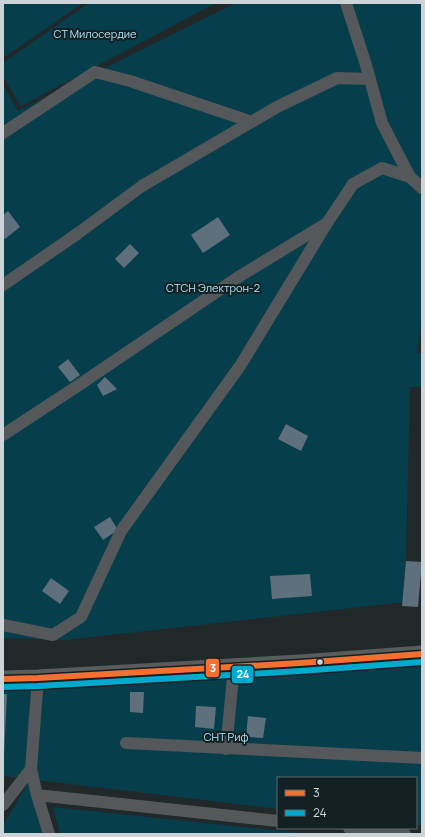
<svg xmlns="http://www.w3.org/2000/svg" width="425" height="837" font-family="Manrope,sans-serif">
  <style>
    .green { fill: #073e4b }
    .building { fill: #5d707b }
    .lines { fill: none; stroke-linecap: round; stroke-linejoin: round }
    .street { stroke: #55585a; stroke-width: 12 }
    .secondary { stroke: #585c5c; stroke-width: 17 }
    .bus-1-casing { stroke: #132024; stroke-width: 9 }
    .bus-2-casing { stroke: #132024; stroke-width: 9 }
    .bus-1 { stroke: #f46f30; stroke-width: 6 }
    .bus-2 { stroke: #00a9ce; stroke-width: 6 }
    .bus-dot { fill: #ccd4d7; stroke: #132024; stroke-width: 1.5 }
    .labels { text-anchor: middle; stroke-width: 4; stroke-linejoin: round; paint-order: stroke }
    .park-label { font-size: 11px; fill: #b2e6f5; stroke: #132024 }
    .line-badge { stroke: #132024; stroke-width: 1.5 }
    .badge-label { font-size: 11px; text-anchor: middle; font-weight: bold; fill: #fff }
  </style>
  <rect width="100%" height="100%" fill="#20282a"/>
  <g class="green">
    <polygon points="3,3 83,3 3,58"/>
    <polygon points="89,3 216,3 21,106 3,77 3,63"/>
    <polygon points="236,3 422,3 422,318 417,353 422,353 422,387 410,387 405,602 65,640 3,638 3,85 18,111"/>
    <polygon points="422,667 422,825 416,825 416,778 278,778 278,809 3,776 3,679"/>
    <polygon points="29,782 44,834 3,834 3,825"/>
    <polygon points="53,807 310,834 60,834"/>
  </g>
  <g class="building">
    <polygon points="8,211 20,227 5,239 3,236 3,215"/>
    <polygon points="218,217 230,235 203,253 191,235"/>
    <polygon points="130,244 139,253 124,268 115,259"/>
    <polygon points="68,359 80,375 70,382 58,367"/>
    <polygon points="105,377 117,389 103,396 97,385"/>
    <polygon points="286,424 308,436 301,451 278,439"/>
    <polygon points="110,517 118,530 103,540 94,527"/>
    <polygon points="406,561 422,562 418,607 402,606"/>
    <polygon points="310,574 312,596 272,599 270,576"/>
    <polygon points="51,578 69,591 60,604 42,591"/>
    <polygon points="130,692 144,692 143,713 130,712"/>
    <polygon points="3,694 7,694 4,755 3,755"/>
    <polygon points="196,706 216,707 214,729 195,727"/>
    <polygon points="248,716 266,718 263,738 246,737"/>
  </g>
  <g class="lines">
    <g class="street">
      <polyline points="346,3 366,65 382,123 410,177 422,188"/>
      <polyline points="3,133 95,72 130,81 252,122"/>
      <polyline points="3,285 77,234 142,186 277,107 337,78 370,79"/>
      <polyline points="3,435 76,387 240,276 327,223 353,184 382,168 410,177"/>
      <polyline points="3,625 53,635 81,617 121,531 240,366 327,223"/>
      <polyline points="126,743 422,758"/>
      <polyline points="226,749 234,667"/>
      <polyline points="31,769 37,795 49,834"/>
      <polyline points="37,795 278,821"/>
      <polyline points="3,805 31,769 38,678"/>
      <polyline points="349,828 405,834"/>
    </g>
    <polyline class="secondary" points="3,679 38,678 300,663 422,654"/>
    <defs>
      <polyline id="bus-1" points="3,679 38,678 300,663 422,654"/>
      <polyline id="bus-2" points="3,687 38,686 300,671 422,662"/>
    </defs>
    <use href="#bus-1" class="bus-1-casing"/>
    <use href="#bus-2" class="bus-2-casing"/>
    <use href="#bus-1" class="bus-1"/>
    <use href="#bus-2" class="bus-2"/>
  </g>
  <circle class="bus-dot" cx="320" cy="662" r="3.5"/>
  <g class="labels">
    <g class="park-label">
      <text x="95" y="38">СТ Милосердие</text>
      <text x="213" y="292">СТСН Электрон-2</text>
      <text x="226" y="741">СНТ Риф</text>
    </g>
  </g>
  <g class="line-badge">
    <rect x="205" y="658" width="15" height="20" rx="4" fill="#f46f30"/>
    <rect x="231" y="665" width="23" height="19" rx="4" fill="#00a9ce"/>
  </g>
  <g class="badge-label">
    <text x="213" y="672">3</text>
    <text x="243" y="678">24</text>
  </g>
  <rect width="425" height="837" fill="none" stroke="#ccd4d7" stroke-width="8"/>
  <rect x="277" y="777" width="140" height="52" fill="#132024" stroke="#5d686c"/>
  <rect x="285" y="790" width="20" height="6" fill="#f46f30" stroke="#5d686c"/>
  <text x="313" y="797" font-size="12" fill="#ccd4d7">3</text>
  <rect x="285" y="810" width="20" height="6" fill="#00a9ce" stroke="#5d686c"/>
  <text x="313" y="817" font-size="12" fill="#ccd4d7">24</text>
</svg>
